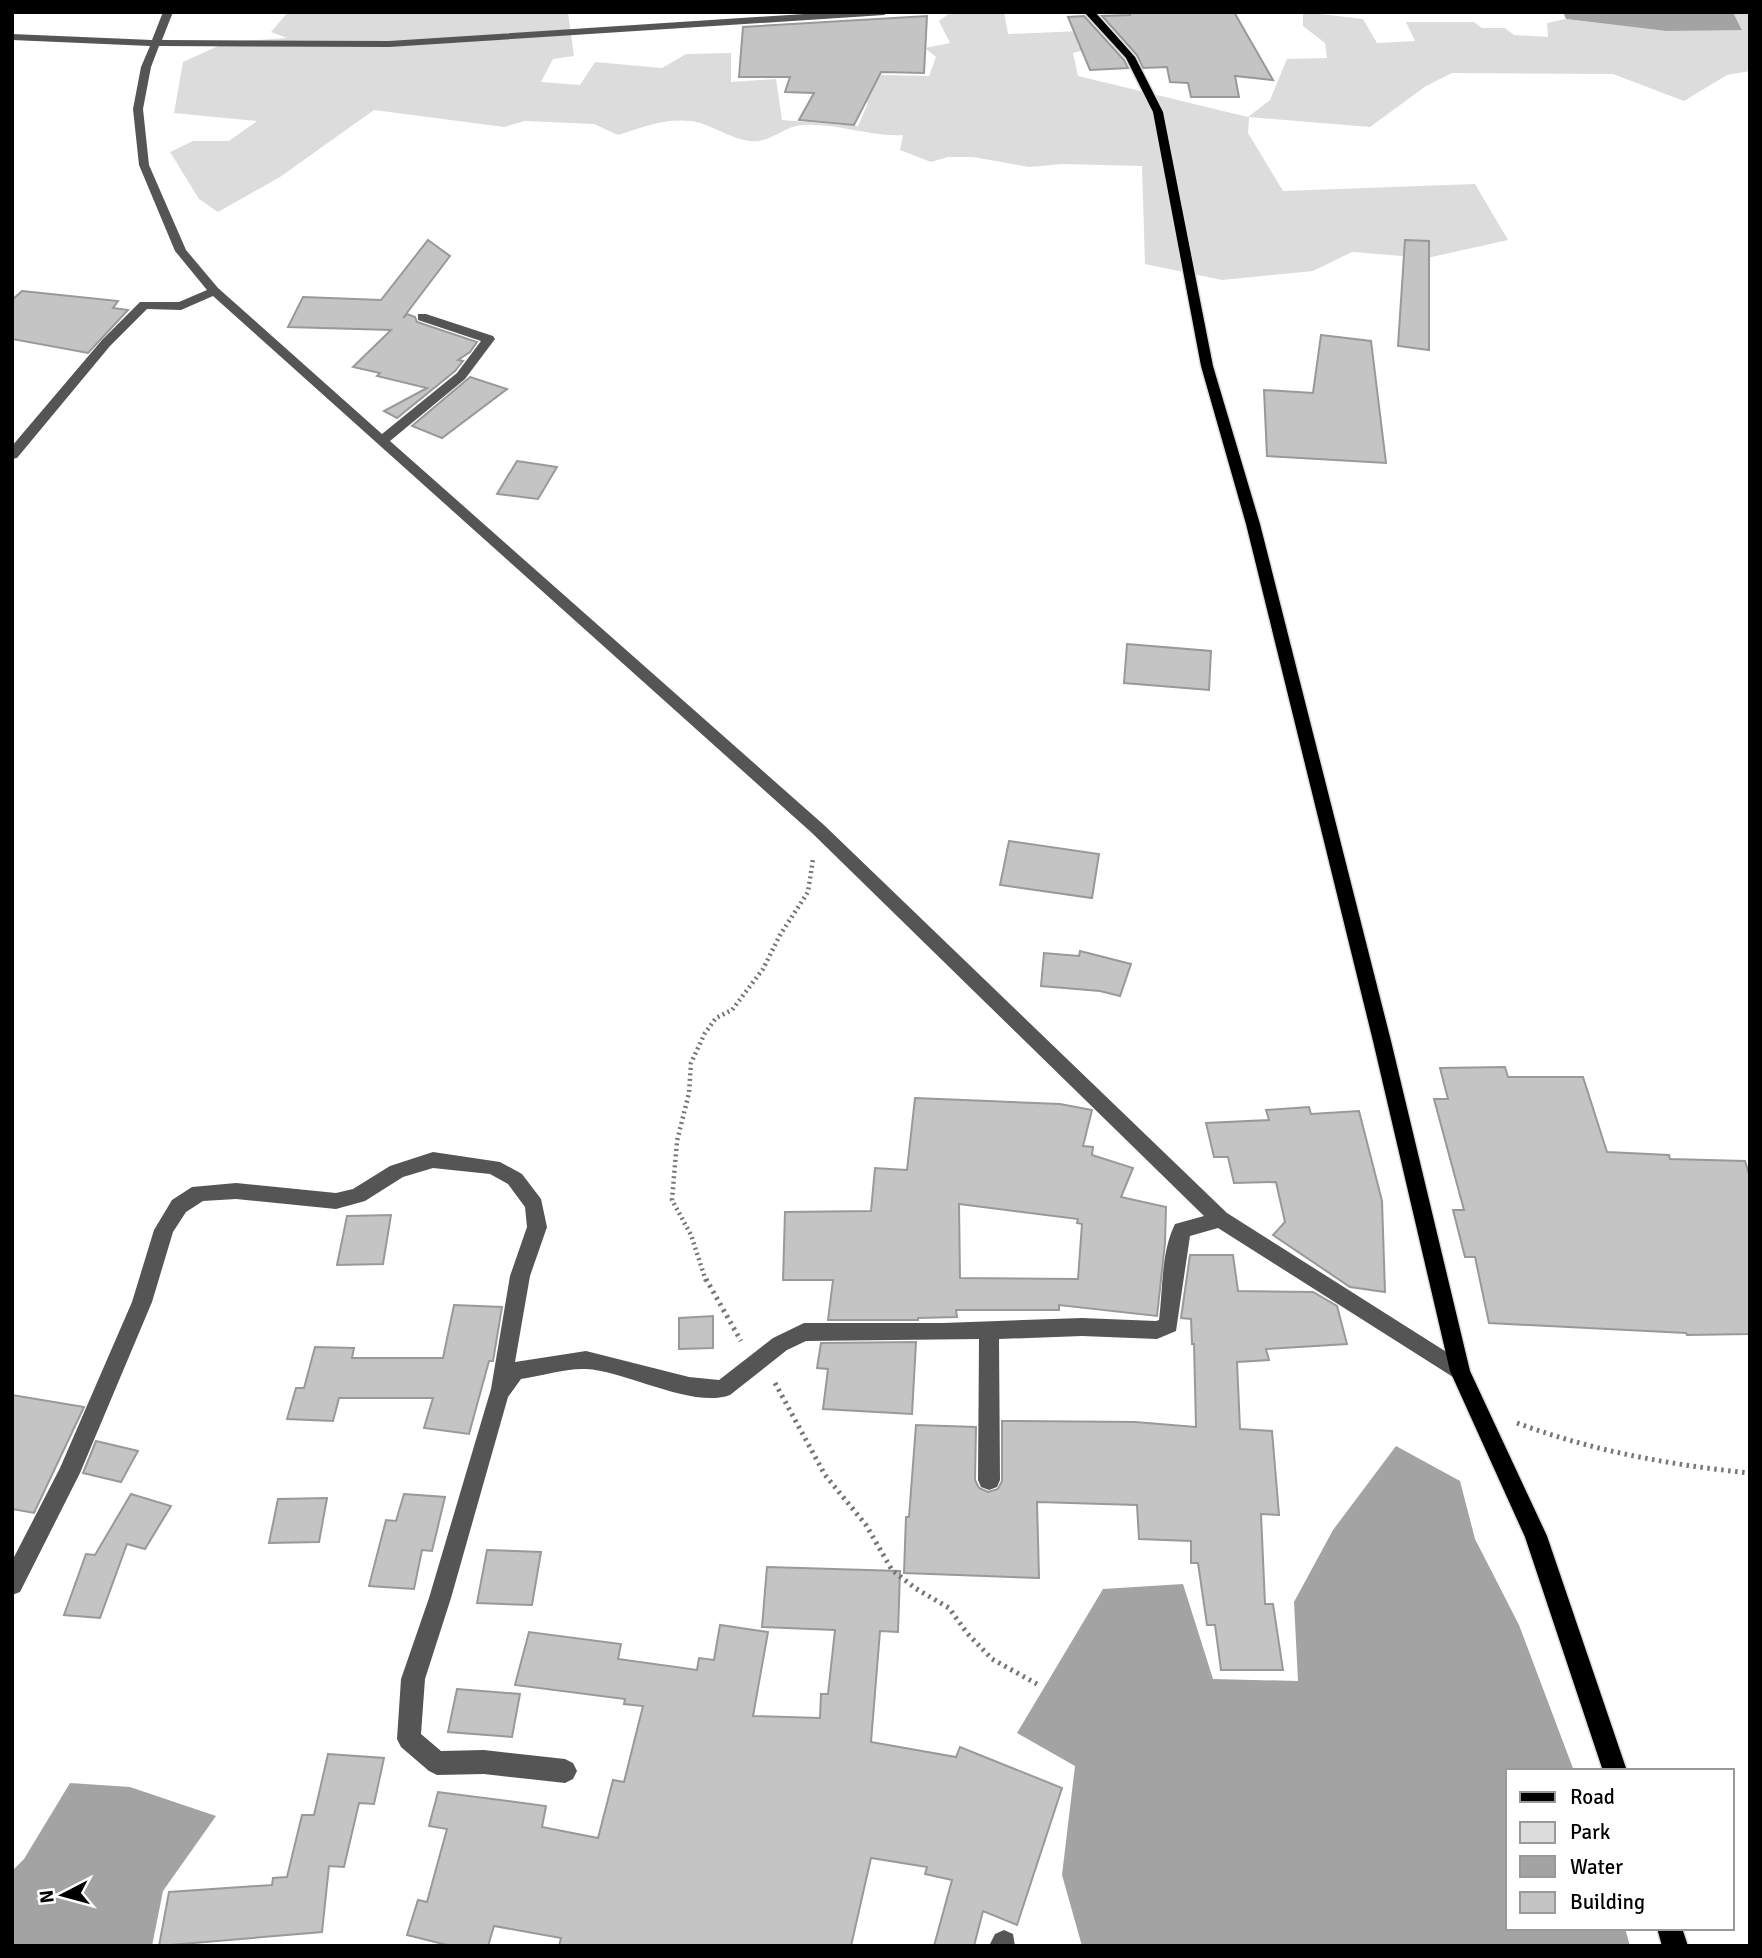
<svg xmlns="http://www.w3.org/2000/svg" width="1762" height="1958" font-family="Signika,sans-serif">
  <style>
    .green { fill: #dcdcdc }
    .water { fill: #a3a3a3 }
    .building { fill: #c4c4c4; stroke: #999; stroke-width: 2; fill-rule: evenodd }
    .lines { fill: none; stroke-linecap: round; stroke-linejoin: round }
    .major-casing { stroke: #dbdbdb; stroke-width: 3 }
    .path-far1 { stroke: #777; stroke-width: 4.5; stroke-dasharray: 2 3.5; stroke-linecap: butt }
    .path { stroke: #777; stroke-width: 5; stroke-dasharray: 2.5 4.5; stroke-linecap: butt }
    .minor { fill: #555; fill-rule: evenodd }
    .major { fill: #000; fill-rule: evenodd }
  </style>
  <rect width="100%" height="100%" fill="#fff"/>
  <path class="green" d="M288,12H568L574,56L553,59L541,82L580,85L595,62L662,68L686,54L731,53V82L776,79L782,120L858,126L868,103L847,96L841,74L929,76L936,57L925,48L950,43L939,21L951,12H1004L1008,34L1081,31L1093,48L1073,53L1078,76L1248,117L1270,100L1287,59L1327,58L1325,43L1303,26V12L1363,19L1377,43L1415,41L1406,22H1474L1482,28H1505L1514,35L1548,37L1547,23L1566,19L1666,31L1742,29L1733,12H1749L1750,71L1727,75L1684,101L1613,74L1452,73L1426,86L1370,127L1249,117L1248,133L1283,191L1475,184L1508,240L1427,258L1352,252L1313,271L1222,280L1145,264L1142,166L1063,164L1029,167L973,157H948L931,162L900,150L903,135C870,137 837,123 803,125C786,126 774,139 758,141C738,144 710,123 691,121C666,118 642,127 618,135L594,124L525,121L504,127L374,110L280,177L218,212L199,199L170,152L193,141H229L257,121L174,113L183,62L227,42L287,38L271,32Z"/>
  <g class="water">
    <polygon points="1563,12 1733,12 1742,30 1666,31 1566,19"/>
    <polygon points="1396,1446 1460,1481 1475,1539 1519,1625 1574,1771 1508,1771 1508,1928 1625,1928 1630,1946 1082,1946 1062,1875 1075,1766 1017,1733 1103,1589 1183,1584 1213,1679 1298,1681 1294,1602 1333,1530"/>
    <polygon points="70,1783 130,1787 216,1816 163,1891 152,1946 12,1946 12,1871 24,1859"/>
  </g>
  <g class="building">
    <polygon points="1129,12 1234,12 1273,80 1235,76 1239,97 1191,97 1188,83 1170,82 1167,67 1143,68 1137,55 1102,16 1130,15"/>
    <polygon points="927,16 924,73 881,72 854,125 799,120 814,93 785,92 790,77 739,77 743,27"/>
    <polygon points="1084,16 1124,60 1128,68 1090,70 1068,17"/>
    <polygon points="428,240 450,256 403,318 407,314 415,317 417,322 477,342 470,352 458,360 463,361 455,371 397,418 384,411 427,388 377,376 380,373 353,367 391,330 288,327 303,297 381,300"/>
    <polygon points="1405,240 1429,241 1429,350 1398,346"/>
    <polygon points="22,291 118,301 113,308 128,310 88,353 12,339 12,300"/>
    <polygon points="1321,335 1371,341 1386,463 1267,456 1264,390 1313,393"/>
    <polygon points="470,377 507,389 442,438 412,426"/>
    <polygon points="517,461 557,467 538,499 497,494"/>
    <polygon points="1127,644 1211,651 1209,690 1124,683"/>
    <polygon points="1009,841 1099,854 1092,898 1000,885"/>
    <polygon points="1080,951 1131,964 1120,996 1100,991 1041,986 1044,953 1079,956"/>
    <polygon points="1505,1067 1508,1077 1583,1077 1607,1152 1669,1155 1670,1159 1745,1161 1750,1177 1750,1334 1687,1335 1686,1333 1489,1323 1475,1257 1465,1257 1453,1210 1464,1210 1434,1099 1448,1099 1440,1068"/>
    <path d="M915,1098L1060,1104L1092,1110L1083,1146L1093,1147L1092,1155L1133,1168L1121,1197L1166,1207L1165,1243L1157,1316L1059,1305V1310H956L957,1317L918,1318V1320H828L833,1280H783L785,1212L871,1211L875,1168L907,1170ZM959,1204L1078,1219L1077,1223L1082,1224L1078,1279L960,1278Z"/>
    <polygon points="1309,1107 1311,1114 1359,1111 1382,1201 1385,1292 1350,1287 1273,1235 1285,1222 1276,1182 1234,1183 1228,1157 1214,1157 1206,1123 1269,1120 1266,1110"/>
    <polygon points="391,1215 383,1264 337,1265 347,1216"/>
    <polygon points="1190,1255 1233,1255 1238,1291 1313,1292 1337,1306 1347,1344 1266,1349 1269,1360 1237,1362 1240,1429 1272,1431 1279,1515 1261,1514 1265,1604 1273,1604 1283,1670 1221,1670 1215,1625 1207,1625 1198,1563 1191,1563 1191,1541 1139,1539 1137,1505 1037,1502 1039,1578 904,1573 906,1517 909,1517 916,1425 976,1427 975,1480 979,1488 988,1492 998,1489 1002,1481 1002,1421 1135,1422 1196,1427 1194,1344 1192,1344 1191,1319 1181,1318"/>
    <polygon points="454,1305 502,1307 493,1361 489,1361 469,1434 424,1428 433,1398 339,1398 333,1421 287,1419 296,1388 304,1388 315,1347 354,1348 352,1358 443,1358"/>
    <polygon points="713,1316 713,1348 679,1349 679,1318"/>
    <polygon points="916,1342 912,1414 823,1409 828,1369 817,1368 821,1343"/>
    <polygon points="12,1395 84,1407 34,1513 12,1509"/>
    <polygon points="96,1441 138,1451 121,1482 83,1473"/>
    <polygon points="131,1494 171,1506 145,1549 127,1544 100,1618 64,1615 86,1554 95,1555"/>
    <polygon points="404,1494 445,1497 432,1551 422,1550 414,1589 369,1586 386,1520 396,1521"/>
    <polygon points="327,1498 319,1542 269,1543 278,1499"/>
    <polygon points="487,1550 541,1552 532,1605 477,1603"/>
    <polygon points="767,1567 900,1571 898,1632 880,1631 871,1742 956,1757 960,1747 1062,1788 1017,1925 983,1911 974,1946 934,1946 952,1880 925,1874 927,1867 871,1858 851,1946 559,1946 561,1938 494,1926 488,1946 451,1946 407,1935 418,1900 427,1902 447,1829 429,1826 438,1792 546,1806 542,1827 598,1838 613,1780 624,1782 643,1706 624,1704 625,1699 515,1685 529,1632 621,1644 618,1659 697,1670 699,1658 714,1660 720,1625 768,1632 753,1716 820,1718 821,1694 828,1694 835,1630 762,1627"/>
    <polygon points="457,1689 520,1694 512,1737 448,1732"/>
    <polygon points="328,1754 384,1758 374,1804 359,1803 344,1867 329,1866 322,1932 159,1946 169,1892 272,1885 273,1878 287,1877 302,1815 314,1815"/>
  </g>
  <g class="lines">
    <defs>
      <g id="major">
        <polygon points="1084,12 1095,12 1135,57 1163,112 1213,366 1260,524 1391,1041 1470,1371 1547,1536 1627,1771 1603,1771 1525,1537 1450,1371 1373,1041 1246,524 1201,366 1153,112 1126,58"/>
        <polygon points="1657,1928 1682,1928 1688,1946 1662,1946"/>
      </g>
    </defs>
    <use href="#major" class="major-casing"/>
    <polyline class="path-far1" points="706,1281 691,1235 672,1200 677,1141 689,1093 691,1063 705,1033 716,1018 732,1010 763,969 780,935 808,892 813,859"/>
    <g class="path">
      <polyline points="706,1279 741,1341"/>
      <polyline points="775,1383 825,1475 866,1525 892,1570 915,1588 949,1608 967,1633 992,1659 1037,1684"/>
      <path d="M1517,1423C1593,1451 1670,1465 1750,1473"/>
    </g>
    <g class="minor">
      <path d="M163,12H173L162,40L389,41L835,12H889L884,15L389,47L159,46L151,67L143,109L149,165L186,250L218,288L382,434L457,373L481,341L418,320V314H426L493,336L495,339L465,379L390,441L824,825L1227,1213L1467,1365L1470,1371L1467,1377L1460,1380L1453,1377L1218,1228L1190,1236L1176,1331L1157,1339L1082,1336L999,1339L1000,1480L997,1487L989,1490L981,1487L978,1480L979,1339L806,1341L787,1350L730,1395C693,1409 626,1371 586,1369C566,1368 541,1376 521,1379L508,1397L451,1598L425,1679L421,1734L441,1751L484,1750L565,1759L573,1763L577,1771L573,1779L565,1783L484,1774L437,1775L429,1771L401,1747L397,1739L401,1679L429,1598L491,1389L510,1276L527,1227L525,1207L508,1184L490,1174L433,1168L403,1177L365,1201L336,1209L236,1199L203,1201L186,1212L173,1232L152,1302L80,1473L20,1592L12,1595V1561L60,1468L132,1302L154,1230L172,1200L192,1187L236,1183L336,1193L353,1189L390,1166L433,1152L500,1162L522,1174L541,1199L547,1227L530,1276L515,1362L586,1351L689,1377L719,1380L773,1338L804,1323H943L1082,1318L1156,1321L1159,1320C1163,1289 1161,1252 1175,1224L1204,1216L812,833L213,296L181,310L147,309L110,346L17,458L12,459V446L102,340L140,302H179L207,290L175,251L139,165L133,109L141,67L150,46L12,40V34L152,40Z"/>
      <polygon points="1004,1930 1013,1934 1015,1946 989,1946 995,1934"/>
    </g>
    <use href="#major" class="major"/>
  </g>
  <rect width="1762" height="1958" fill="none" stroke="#000000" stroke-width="28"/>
  <rect x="1506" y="1769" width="228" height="161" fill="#ffffff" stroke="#999999" stroke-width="2"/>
  <rect x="1520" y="1792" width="35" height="10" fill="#000000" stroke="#999999" stroke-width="2"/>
  <text x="1570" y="1804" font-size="21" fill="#000000">Road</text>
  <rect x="1520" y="1822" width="35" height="21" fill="#dcdcdc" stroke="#999999" stroke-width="2"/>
  <text x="1570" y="1839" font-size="21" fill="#000000">Park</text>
  <rect x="1520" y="1856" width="35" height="21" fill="#a3a3a3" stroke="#999999" stroke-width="2"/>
  <text x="1570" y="1874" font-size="21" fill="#000000">Water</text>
  <rect x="1520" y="1892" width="35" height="21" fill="#c4c4c4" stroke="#999999" stroke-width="2"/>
  <text x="1570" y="1909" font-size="21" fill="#000000">Building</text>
  <g transform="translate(63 1895) rotate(264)" stroke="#ffffff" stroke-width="5" paint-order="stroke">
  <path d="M0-5L12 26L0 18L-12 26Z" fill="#000000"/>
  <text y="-10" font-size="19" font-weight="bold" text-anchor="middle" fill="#000000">N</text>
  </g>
</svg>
